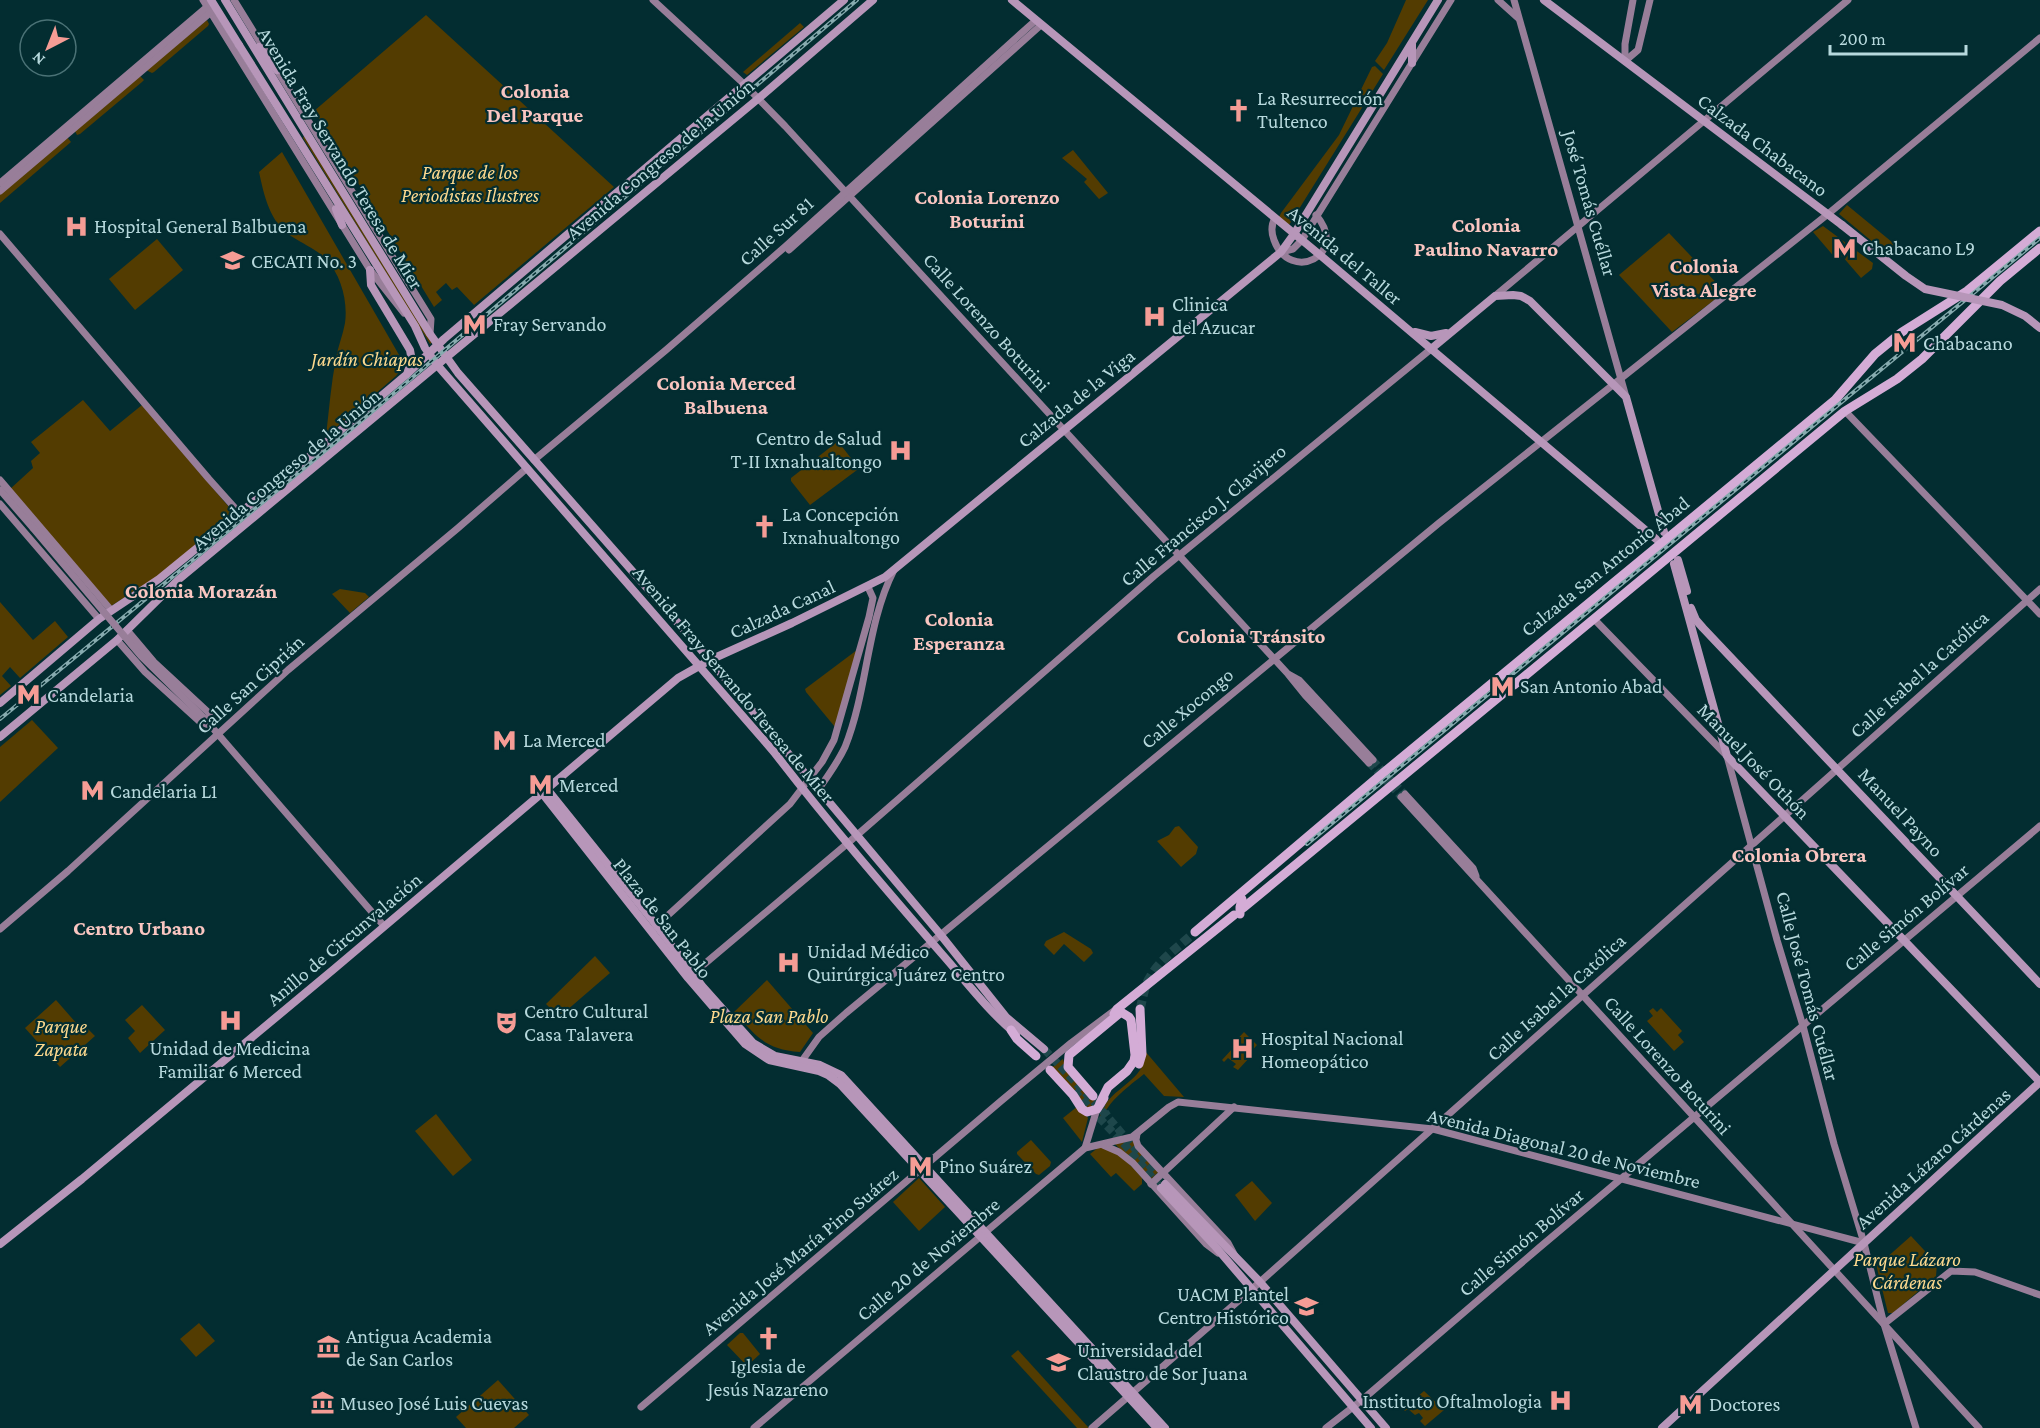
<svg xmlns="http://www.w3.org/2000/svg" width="2040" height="1428" font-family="'Crimson Pro',serif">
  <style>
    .green { fill: #533c01 }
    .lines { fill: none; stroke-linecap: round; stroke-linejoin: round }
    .secondary-tunnel { stroke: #1e474b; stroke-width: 7; stroke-dasharray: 7 3.5; stroke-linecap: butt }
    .primary-tunnel { stroke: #1e474b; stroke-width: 8; stroke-dasharray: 8 4; stroke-linecap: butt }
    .highway-tunnel { stroke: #1e474b; stroke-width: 9; stroke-dasharray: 9 4.5; stroke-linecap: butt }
    .secondary { stroke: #987e99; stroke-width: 7 }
    .primary { stroke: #b796b9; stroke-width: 8 }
    .highway { stroke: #d4acd6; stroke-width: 9 }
    .rail-casing { stroke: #87abaf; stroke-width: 4 }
    .rail { stroke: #032d31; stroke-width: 1.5; stroke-dasharray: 4.5; stroke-linecap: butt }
    .secondary-bridge { stroke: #987e99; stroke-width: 7 }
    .primary-bridge { stroke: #b796b9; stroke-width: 8 }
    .highway-bridge { stroke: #d4acd6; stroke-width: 9 }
    .labels { text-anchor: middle; stroke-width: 4.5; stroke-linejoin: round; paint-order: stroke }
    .poi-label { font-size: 20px; fill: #b7d9dd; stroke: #032d31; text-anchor: start }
    .street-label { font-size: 20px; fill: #b7d9dd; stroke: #032d31 }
    .park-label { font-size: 20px; font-style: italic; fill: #fdd98e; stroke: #032d31 }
    .neighbourhood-label { font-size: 21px; font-weight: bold; fill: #fac6c1; stroke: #032d31 }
  </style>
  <rect width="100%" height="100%" fill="#032d31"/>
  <g class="green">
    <polygon points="1406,0 1428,0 1384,70 1375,61 1387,43"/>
    <polygon points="426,15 614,187 474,305 457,287 452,290 446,283 436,292 442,300 434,307 314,111"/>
    <polygon points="207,20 209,24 208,26 154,72 152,73 146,70"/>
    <polygon points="800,23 804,27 747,75 743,72"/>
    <polygon points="1375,66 1383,74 1289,225 1279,217 1281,213 1339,135 1372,67"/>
    <polygon points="140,76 144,80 142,82 80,134 77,135 75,131"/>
    <polygon points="304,136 434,341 430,344 303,138"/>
    <polygon points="67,137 71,142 0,203 0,193"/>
    <polygon points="1073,150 1108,193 1099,199 1084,182 1087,179 1062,158"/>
    <path d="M282,152L402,360L400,371L396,376L326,436C329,410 331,384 336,358C338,346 343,335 345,323C348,301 341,275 326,259C316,249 303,244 291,236C270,223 264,195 259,172Z"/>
    <polygon points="1847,205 1898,247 1891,254 1891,257 1839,214"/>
    <polygon points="1823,226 1873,263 1872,269 1861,278 1842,256 1837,260 1813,232"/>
    <polygon points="1669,233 1725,292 1672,332 1619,275"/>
    <polygon points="157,239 183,270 135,310 109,279"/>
    <polygon points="83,400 110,431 142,405 234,513 169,569 111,606 9,490 33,468 31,461 40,453 31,442"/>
    <polygon points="837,442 840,444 857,466 857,470 810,505 791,481 791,478"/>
    <polygon points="340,589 365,593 369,597 350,613 332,594"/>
    <polygon points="0,602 33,640 55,621 68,637 20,678 10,667 2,676 11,686 0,695"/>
    <polygon points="857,650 835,727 806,692 805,689"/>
    <polygon points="32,720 58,748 0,802 0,747"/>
    <polygon points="1179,826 1198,847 1196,854 1181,867 1157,841 1169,835 1175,827"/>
    <polygon points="1064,932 1091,949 1093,953 1084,962 1064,944 1054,955 1044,945 1046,941"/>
    <polygon points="595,956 610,973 559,1017 546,1004"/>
    <path d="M767,980L813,1033L800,1052C765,1049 757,1037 734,1012Z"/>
    <polygon points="56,1000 84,1032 88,1029 95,1036 60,1067 25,1028"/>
    <polygon points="142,1005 165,1030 140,1053 128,1038 135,1031 125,1020"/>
    <polygon points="1653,1008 1657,1012 1661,1008 1682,1031 1678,1035 1684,1042 1674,1051 1647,1021 1653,1016 1649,1011"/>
    <polygon points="1244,1032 1257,1045 1248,1055 1250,1057 1238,1070 1233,1067 1236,1064 1228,1058 1224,1062 1222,1060 1233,1048 1231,1046"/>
    <path d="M1145,1051L1184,1097L1164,1096L1144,1074C1128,1087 1109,1100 1101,1120L1099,1119C1101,1113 1103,1107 1107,1102C1120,1085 1147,1076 1145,1051Z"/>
    <polygon points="1063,1059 1066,1069 1095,1101 1093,1106 1085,1108 1051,1068"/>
    <polygon points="1078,1106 1088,1118 1082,1142 1063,1118"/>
    <polygon points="436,1114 472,1160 453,1176 415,1131"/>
    <polygon points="1133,1139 1157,1169 1158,1173 1151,1179 1148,1178 1115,1144"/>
    <polygon points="1031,1140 1051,1162 1050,1166 1039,1175 1036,1174 1017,1154 1017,1152"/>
    <path d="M1099,1147C1117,1150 1131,1165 1142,1178V1184L1134,1191L1116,1173L1111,1177L1090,1154Z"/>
    <polygon points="919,1178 945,1207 919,1231 893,1202"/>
    <polygon points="1252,1181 1272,1203 1255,1221 1235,1195"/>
    <polygon points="1911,1236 1937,1264 1936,1276 1893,1313 1888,1313 1874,1256 1885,1259"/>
    <polygon points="199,1323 215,1341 196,1357 180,1339"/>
    <polygon points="740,1333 743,1333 760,1354 747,1366 727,1345"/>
    <polygon points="1018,1350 1088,1427 1088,1428 1077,1428 1011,1356"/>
    <polygon points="498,1380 529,1415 514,1428 466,1428 456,1417"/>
    <polygon points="1424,1391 1444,1410 1425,1426 1420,1421 1423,1418 1419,1413 1415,1415 1408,1409 1405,1411 1403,1409"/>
  </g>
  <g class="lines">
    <g class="secondary-tunnel">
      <polyline points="1373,760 1405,794"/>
      <polyline points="1369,763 1401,797"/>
    </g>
    <g class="primary-tunnel">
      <polyline points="1044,1049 1107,1116 1165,1184"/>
      <polyline points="1074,1091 1125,1145 1161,1188"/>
    </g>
    <g class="highway-tunnel">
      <path d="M1140,1009C1143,999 1144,986 1150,977C1160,959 1180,946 1195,932"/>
      <polyline points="1097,1101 1107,1116"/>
    </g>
    <g class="secondary">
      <polyline points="203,0 370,270 404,313"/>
      <polyline points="234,0 266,52"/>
      <polyline points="653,0 744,84 785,126 1288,674 1305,695 1369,763"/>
      <polyline points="1498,0 1518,18"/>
      <polyline points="1514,0 1626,397"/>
      <polyline points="1625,61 1638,50 1650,0"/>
      <polyline points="1625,61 1625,44 1633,0"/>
      <polyline points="275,67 431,319 430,334"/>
      <polyline points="0,183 207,7"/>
      <polyline points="0,191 211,12"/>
      <path d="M1275,218C1271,225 1271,232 1274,240C1290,284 1350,255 1316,215"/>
      <polyline points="0,234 209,479 235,508 251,519"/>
      <polyline points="789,250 1041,25"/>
      <polyline points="1281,252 1293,249 1302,240 1451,0"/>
      <polyline points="1495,296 1848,0"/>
      <polyline points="1845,411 2040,614"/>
      <polyline points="534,460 666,350 786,246 1036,20"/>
      <polyline points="0,480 111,610"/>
      <polyline points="0,490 33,528"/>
      <polyline points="0,504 99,619"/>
      <polyline points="1594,619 1727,756 1777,940 1803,1026 1834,1144 1864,1243 1884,1324 1916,1428"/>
      <polyline points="127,630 154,662 209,713 212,725"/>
      <polyline points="117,640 145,672 200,722 209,725"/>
      <polyline points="1290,675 1299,680 1373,760"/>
      <polyline points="204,718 384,926"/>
      <path d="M818,790C828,776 838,762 845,747C868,690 866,625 894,570"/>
      <polyline points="1405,794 1473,868 1476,876"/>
      <polyline points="1401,797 1979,1428"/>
      <polyline points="654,928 790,804 822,762 834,740 869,617 873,598 868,587"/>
      <polyline points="0,929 68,871 288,670 458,528 527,468"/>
      <polyline points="689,977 848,843 1154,576 1431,349"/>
      <polyline points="799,1065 819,1037 846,1013 1439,523 1828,214 2040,38"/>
      <polyline points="1137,1134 1136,1140 1138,1146 1228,1243 1235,1256"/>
      <polyline points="1103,1145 1119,1152 1133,1163 1206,1244 1218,1253"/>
      <polyline points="1085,1148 1097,1109"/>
      <polyline points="1151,1184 1234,1107"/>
      <polyline points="1884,1324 1951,1271 1975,1272 2040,1295"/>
      <polyline points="641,1407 1001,1101 1071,1043 1115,1010"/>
      <polyline points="754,1428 1085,1148 1132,1137 1169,1107 1178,1102 1433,1129 1864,1243"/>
      <polyline points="1092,1428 1252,1289 2040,589"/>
      <polyline points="1326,1428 1362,1400 1540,1247 2040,826"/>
    </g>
    <g class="primary">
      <polyline points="225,0 430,334 458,373 692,639 940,934 1006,1017 1044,1049"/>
      <polyline points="1012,0 1320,255 1656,539"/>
      <polyline points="1544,0 1842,225"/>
      <path d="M239,45L415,326L425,348L438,366L774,752C827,821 884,887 941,953C965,980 988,1011 1016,1034"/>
      <polyline points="259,47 277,70"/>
      <polyline points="1412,63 1412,44"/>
      <polyline points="336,209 342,225"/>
      <polyline points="370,270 371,285 410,350 412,361 408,371"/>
      <polyline points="1415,332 1431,336 1446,333"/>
      <polyline points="1431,349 1495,296 1513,295 1521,296 1530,301 1626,397 1664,532"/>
      <polyline points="1678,560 1687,591"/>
      <polyline points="1674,564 1727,756 2040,1082"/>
      <polyline points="1691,608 1696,620 1703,628 2040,984"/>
      <polyline points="0,703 99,619 159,579 316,451 406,375 444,339 844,0"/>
      <polyline points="0,737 117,640 178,580 759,98 873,0"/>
      <polyline points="547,789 657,926 702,986 753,1043 775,1056 820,1065 841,1075 1165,1428"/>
      <polyline points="542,793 688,978 745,1044 769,1060 819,1071 828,1075 840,1084 1157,1428"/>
      <polyline points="1165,1184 1260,1282 1386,1428"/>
      <polyline points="1161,1188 1214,1245 1371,1428"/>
      <polyline points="0,1244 82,1179 334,969 678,678 710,660 792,623 885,577 1281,252 1294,234 1438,0"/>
      <polyline points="1662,1428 2040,1082"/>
    </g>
    <g class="highway">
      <polyline points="1514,685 1845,411 1897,379 1922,359 2000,281 2040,248"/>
      <polyline points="1243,908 1511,687"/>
      <polyline points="1195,932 1377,778 1835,400 1875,354 1902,332 1967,291 2040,231"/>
      <polyline points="1114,1014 1117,1009 1234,915"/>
      <polyline points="1011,1030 1017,1039 1036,1056"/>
      <polyline points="1139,1064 1142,1054 1140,1009"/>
      <polyline points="1050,1070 1073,1095 1082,1109 1087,1112 1097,1109 1104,1098"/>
      <polyline points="1093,1096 1068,1067 1069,1055 1121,1012 1129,1017 1131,1020 1135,1055 1134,1061 1127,1071 1108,1087 1100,1103"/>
    </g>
    <defs>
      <g id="rail">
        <polyline points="0,719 354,427 857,0"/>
        <polyline points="1307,844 2040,238"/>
      </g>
    </defs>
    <use href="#rail" class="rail-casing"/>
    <use href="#rail" class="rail"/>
    <polyline class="secondary-bridge" points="33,528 141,656 204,718"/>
    <g class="primary-bridge">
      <polyline points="211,0 239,45"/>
      <polyline points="1842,225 1906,276 1925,289 2002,305 2025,316 2040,328"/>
    </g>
    <polyline class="highway-bridge" points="1240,914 1240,907 1242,899"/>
  </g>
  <defs>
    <symbol id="church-bare" viewBox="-9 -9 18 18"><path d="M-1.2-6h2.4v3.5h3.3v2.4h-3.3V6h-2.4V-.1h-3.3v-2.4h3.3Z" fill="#f59c95" stroke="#032d31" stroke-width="2.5" paint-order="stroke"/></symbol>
    <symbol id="hospital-bare" viewBox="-9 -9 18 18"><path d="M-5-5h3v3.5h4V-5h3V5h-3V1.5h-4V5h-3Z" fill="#f59c95" stroke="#032d31" stroke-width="2.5" paint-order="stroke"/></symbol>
    <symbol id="metro-bare" viewBox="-9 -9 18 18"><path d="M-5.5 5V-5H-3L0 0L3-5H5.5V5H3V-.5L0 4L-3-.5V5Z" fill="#f59c95" stroke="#032d31" stroke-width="2.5" paint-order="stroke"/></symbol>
    <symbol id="university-bare" viewBox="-9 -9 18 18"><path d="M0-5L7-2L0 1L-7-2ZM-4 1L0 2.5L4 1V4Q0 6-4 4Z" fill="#f59c95" stroke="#032d31" stroke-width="2.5" paint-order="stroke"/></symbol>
    <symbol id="theatre-bare" viewBox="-9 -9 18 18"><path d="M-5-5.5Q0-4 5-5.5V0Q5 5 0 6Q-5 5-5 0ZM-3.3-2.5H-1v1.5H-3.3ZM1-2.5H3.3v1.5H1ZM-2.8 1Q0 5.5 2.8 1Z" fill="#f59c95" stroke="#032d31" stroke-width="2.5" paint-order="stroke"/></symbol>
    <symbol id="museum-bare" viewBox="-9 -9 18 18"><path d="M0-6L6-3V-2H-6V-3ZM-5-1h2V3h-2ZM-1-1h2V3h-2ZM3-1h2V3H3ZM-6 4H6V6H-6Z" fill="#f59c95" stroke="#032d31" stroke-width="2.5" paint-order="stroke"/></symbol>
  </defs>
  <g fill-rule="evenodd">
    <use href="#church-bare" x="1222" y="94" width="33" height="33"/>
    <use href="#hospital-bare" x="60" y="210" width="33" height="33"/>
    <use href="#metro-bare" x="1828" y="232" width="33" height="33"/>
    <use href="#university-bare" x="216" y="244" width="33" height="33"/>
    <use href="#hospital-bare" x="1138" y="300" width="33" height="33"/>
    <use href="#metro-bare" x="458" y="308" width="33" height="33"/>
    <use href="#metro-bare" x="1888" y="326" width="33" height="33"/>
    <use href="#hospital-bare" x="884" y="434" width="33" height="33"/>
    <use href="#church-bare" x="748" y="510" width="33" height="33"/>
    <use href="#metro-bare" x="1486" y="670" width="33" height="33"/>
    <use href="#metro-bare" x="12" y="678" width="33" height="33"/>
    <use href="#metro-bare" x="488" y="724" width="33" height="33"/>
    <use href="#metro-bare" x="524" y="768" width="33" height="33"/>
    <use href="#metro-bare" x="76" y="774" width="33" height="33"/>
    <use href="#hospital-bare" x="772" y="946" width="33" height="33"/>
    <use href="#hospital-bare" x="214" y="1004" width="33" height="33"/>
    <use href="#theatre-bare" x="490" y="1006" width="33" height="33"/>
    <use href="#hospital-bare" x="1226" y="1032" width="33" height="33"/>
    <use href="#metro-bare" x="904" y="1150" width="33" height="33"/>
    <use href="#university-bare" x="1290" y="1290" width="33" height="33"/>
    <use href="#church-bare" x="752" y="1322" width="33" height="33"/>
    <use href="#museum-bare" x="312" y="1330" width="33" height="33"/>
    <use href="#university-bare" x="1042" y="1346" width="33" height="33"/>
    <use href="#hospital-bare" x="1544" y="1384" width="33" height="33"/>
    <use href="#museum-bare" x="306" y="1386" width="33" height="33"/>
    <use href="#metro-bare" x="1674" y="1388" width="33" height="33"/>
  </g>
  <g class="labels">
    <g class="poi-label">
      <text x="1257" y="105">La Resurrección<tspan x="1257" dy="23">Tultenco</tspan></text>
      <text x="94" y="233">Hospital General Balbuena</text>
      <text x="1862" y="255">Chabacano L9</text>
      <text x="251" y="268">CECATI No. 3</text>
      <text x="1172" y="311">Clinica<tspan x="1172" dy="23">del Azucar</tspan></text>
      <text x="493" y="331">Fray Servando</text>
      <text x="1923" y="350">Chabacano</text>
      <text x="882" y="445" text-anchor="end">Centro de Salud<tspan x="882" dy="23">T-II Ixnahualtongo</tspan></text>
      <text x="782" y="521">La Concepción<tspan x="782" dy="23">Ixnahualtongo</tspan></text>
      <text x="1520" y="693">San Antonio Abad</text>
      <text x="47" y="702">Candelaria</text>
      <text x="523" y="747">La Merced</text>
      <text x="559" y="792">Merced</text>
      <text x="110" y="798">Candelaria L1</text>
      <text x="807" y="958">Unidad Médico<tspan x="807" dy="23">Quirúrgica Juárez Centro</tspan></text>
      <text x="524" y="1018">Centro Cultural<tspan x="524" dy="23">Casa Talavera</tspan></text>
      <text x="1261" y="1045">Hospital Nacional<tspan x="1261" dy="23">Homeopático</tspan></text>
      <text x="230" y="1055" text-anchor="middle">Unidad de Medicina<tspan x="230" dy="23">Familiar 6 Merced</tspan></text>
      <text x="939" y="1173">Pino Suárez</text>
      <text x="1289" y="1301" text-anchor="end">UACM Plantel<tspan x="1289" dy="23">Centro Histórico</tspan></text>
      <text x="346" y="1343">Antigua Academia<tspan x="346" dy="23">de San Carlos</tspan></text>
      <text x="1077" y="1357">Universidad del<tspan x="1077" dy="23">Claustro de Sor Juana</tspan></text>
      <text x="768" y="1373" text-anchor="middle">Iglesia de<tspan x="768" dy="23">Jesús Nazareno</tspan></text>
      <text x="1542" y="1408" text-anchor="end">Instituto Oftalmologia</text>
      <text x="340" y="1410">Museo José Luis Cuevas</text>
      <text x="1709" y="1411">Doctores</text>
    </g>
    <g class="street-label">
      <text transform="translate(1763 145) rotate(37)" y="7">Calzada Chabacano</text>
      <text transform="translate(341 158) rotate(59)" y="7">Avenida Fray Servando Teresa de Mier</text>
      <text transform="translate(660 159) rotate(-40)" y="7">Avenida Congreso de la Unión</text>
      <text transform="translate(1590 203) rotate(74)" y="7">José Tomás Cuéllar</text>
      <text transform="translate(776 231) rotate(-42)" y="7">Calle Sur 81</text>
      <text transform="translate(1345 255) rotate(40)" y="7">Avenida del Taller</text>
      <text transform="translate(987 322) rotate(48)" y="7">Calle Lorenzo Boturini</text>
      <text transform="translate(1076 398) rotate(-39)" y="7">Calzada de la Viga</text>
      <text transform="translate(286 469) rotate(-40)" y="7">Avenida Congreso de la Unión</text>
      <text transform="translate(1203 515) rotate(-40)" y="7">Calle Francisco J. Clavijero</text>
      <text transform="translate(1605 566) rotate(-39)" y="7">Calzada San Antonio Abad</text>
      <text transform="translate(782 609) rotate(-25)" y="7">Calzada Canal</text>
      <text transform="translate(1919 674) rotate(-42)" y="7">Calle Isabel la Católica</text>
      <text transform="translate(250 684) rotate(-42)" y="7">Calle San Ciprián</text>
      <text transform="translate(734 684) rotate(50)" y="7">Avenida Fray Servando Teresa de Mier</text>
      <text transform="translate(1187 708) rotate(-40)" y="7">Calle Xocongo</text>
      <text transform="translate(1754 761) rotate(46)" y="7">Manuel José Othón</text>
      <text transform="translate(1901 812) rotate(47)" y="7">Manuel Payno</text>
      <text transform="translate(1906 917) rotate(-40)" y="7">Calle Simón Bolívar</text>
      <text transform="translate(663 918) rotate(52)" y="7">Plaza de San Pablo</text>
      <text transform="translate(344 939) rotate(-40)" y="7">Anillo de Circunvalación</text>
      <text transform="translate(1808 986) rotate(75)" y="7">Calle José Tomás Cuéllar</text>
      <text transform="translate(1556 997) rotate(-42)" y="7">Calle Isabel la Católica</text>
      <text transform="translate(1668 1065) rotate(48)" y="7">Calle Lorenzo Boturini</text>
      <text transform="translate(1564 1148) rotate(14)" y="7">Avenida Diagonal 20 de Noviembre</text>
      <text transform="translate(1933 1158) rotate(-42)" y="7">Avenida Lázaro Cárdenas</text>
      <text transform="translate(1521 1242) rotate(-40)" y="7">Calle Simón Bolívar</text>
      <text transform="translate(800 1251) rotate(-40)" y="7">Avenida José María Pino Suárez</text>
      <text transform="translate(928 1259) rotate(-40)" y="7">Calle 20 de Noviembre</text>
    </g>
    <g class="park-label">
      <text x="470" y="179">Parque de los<tspan x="470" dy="23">Periodistas Ilustres</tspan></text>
      <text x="367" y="366">Jardín Chiapas</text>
      <text x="769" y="1023">Plaza San Pablo</text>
      <text x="61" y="1033">Parque<tspan x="61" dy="23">Zapata</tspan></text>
      <text x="1907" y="1266">Parque Lázaro<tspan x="1907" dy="23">Cárdenas</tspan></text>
    </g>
    <g class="neighbourhood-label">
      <text x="535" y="98">Colonia<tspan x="535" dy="24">Del Parque</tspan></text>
      <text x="987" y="204">Colonia Lorenzo<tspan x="987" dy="24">Boturini</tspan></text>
      <text x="1486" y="232">Colonia<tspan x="1486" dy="24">Paulino Navarro</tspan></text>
      <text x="1704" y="273">Colonia<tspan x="1704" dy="24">Vista Alegre</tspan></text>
      <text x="726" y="390">Colonia Merced<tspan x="726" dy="24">Balbuena</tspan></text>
      <text x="201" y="598">Colonia Morazán</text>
      <text x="959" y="626">Colonia<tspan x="959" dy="24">Esperanza</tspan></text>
      <text x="1251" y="643">Colonia Tránsito</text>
      <text x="1799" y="862">Colonia Obrera</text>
      <text x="139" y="935">Centro Urbano</text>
    </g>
  </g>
  <g transform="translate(48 48) rotate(222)"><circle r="28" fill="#032d31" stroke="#4b7276" stroke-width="1.5"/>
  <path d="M0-4.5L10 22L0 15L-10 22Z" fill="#f59c95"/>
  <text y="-9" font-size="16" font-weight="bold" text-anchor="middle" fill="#b7d9dd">N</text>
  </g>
  <path d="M1830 45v9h136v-9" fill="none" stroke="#b7d9dd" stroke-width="3"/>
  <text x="1839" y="45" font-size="18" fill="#b7d9dd" stroke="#032d31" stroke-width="4.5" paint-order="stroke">200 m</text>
</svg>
